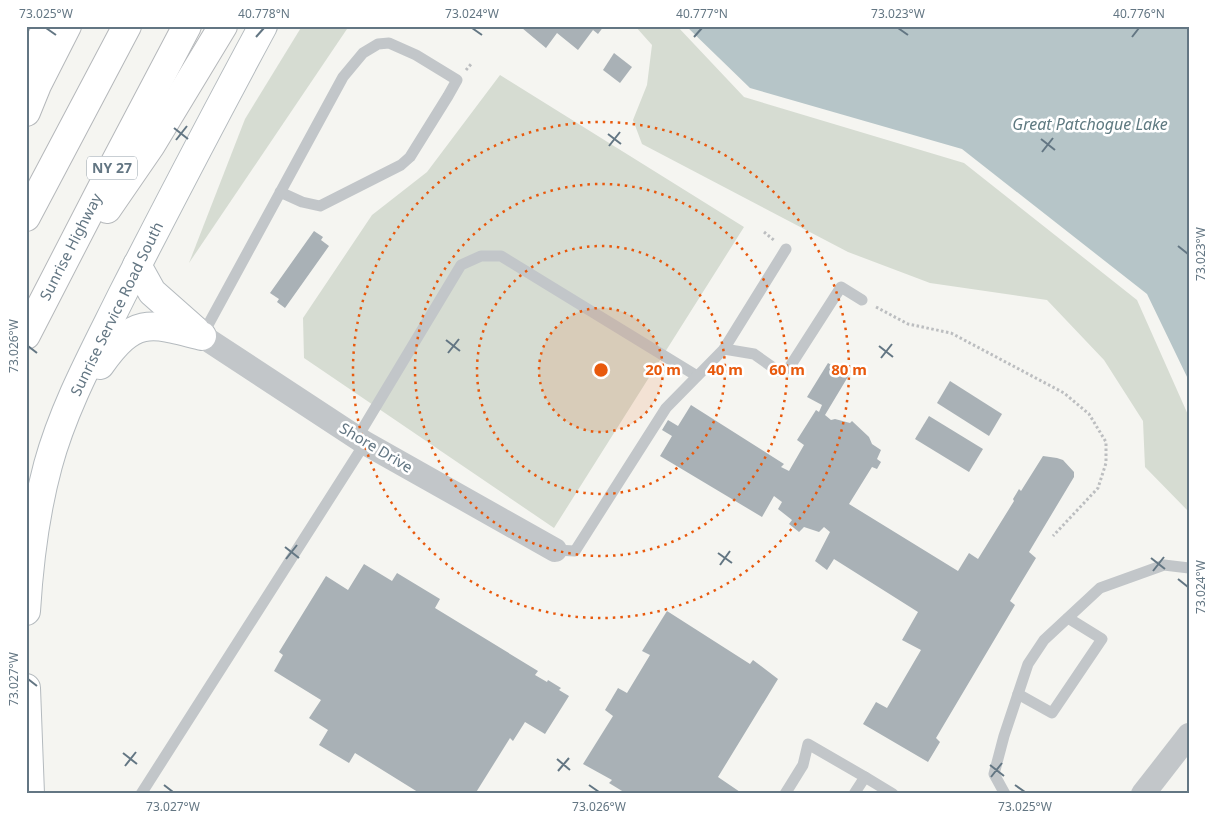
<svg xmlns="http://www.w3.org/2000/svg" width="1215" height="820" font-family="'Noto Sans',sans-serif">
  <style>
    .green { fill: #d6dcd2 }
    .water { fill: #b6c5c8 }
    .building { fill: #a9b1b6 }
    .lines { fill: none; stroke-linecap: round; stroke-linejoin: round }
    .secondary-casing { stroke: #b4babe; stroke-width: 30 }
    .highway-casing { stroke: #b5b8bb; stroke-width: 30 }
    .path { stroke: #bcbec0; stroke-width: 3; stroke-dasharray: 2.5 2.5; stroke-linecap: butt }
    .lane { stroke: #c2c6c9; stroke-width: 11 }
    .street { stroke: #c2c6c9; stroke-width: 24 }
    .secondary { stroke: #fff; stroke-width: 28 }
    .highway { stroke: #fff; stroke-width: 28 }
    .ticks { fill: none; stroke: #637683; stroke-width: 2 }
    .ring { fill: none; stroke: #e8590c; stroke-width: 2.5; stroke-dasharray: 2.5 5 }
    .labels { text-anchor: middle; stroke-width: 5; stroke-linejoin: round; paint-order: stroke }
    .shield { fill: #fff; stroke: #929fa8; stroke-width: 1 }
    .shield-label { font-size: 14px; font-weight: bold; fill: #637683 }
    .street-label { font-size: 15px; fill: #637683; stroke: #fff }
    .water-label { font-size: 16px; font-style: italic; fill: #5e7980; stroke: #fff }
    .centre { fill: #e8590c; stroke: #fff; stroke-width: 2.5 }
    .ring-label { font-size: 15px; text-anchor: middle; font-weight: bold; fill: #e8590c; stroke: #fff; stroke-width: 5; stroke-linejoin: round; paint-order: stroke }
    .neatline { fill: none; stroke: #637683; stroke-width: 2 }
    .ticks-label { font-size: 12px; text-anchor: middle; fill: #637683 }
  </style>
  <rect width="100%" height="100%" fill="#f5f5f1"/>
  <g class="green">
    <polygon points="302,26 349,26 189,263 245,119"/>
    <polygon points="635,26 677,26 744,97 964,163 1137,300 1189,417 1189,512 1145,467 1143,421 1104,360 1047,300 930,283 848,252 642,144 633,120 647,85 652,45"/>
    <polygon points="500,75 744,227 554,528 304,358 303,318 372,215 427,172"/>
  </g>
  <polygon class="water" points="686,26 1189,26 1189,381 1147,294 962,149 750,88"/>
  <g class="building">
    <polygon points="523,26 604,26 598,34 593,30 578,50 557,33 546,48 522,28"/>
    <polygon points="614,53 632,67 620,83 603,70"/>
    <polygon points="314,231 323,237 321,240 329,246 285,308 277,302 279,299 270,293"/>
    <polygon points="828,363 849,375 825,415 831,420 835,419 850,423 852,421 869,437 872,444 881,450 877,459 881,462 877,469 872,467 849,504 958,571 969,553 978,559 1014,501 1013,499 1019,489 1021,491 1043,456 1057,458 1063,460 1074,472 1074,477 1029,552 1036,558 1010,601 1015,605 936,738 940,742 928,762 863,724 876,702 887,708 921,650 902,640 918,612 834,559 827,570 815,561 830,532 824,527 819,532 804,527 799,532 789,524 792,520 778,509 782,502 774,496 762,517 660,456 672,436 662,430 668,420 678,426 691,405 784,464 781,467 789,471 804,445 797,440 816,410 819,412 822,405 807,397"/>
    <polygon points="950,381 1002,414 989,436 937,403"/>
    <polygon points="929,416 983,449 969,472 915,439"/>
    <polygon points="364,564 392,581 397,573 440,599 435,608 538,671 535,675 547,682 548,680 561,688 559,690 569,696 545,734 525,722 513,741 510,738 475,794 421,794 355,753 349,763 319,745 328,730 309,718 321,700 274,671 283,655 279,652 326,576 348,590"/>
    <polygon points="667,611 750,664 753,660 778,679 718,777 743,794 627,794 609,783 612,780 583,764 613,716 605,710 618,688 627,693 650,655 642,651"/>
  </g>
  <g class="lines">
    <defs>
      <g id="secondary">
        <polyline points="26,66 48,26"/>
        <polyline points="137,265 152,292 195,330"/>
        <path d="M100,365C134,317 149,322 202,336"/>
        <path d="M26,611C29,562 35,513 48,465C64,406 95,350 122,295C168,205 215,115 263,26"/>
        <polyline points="26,688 30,794"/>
      </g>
      <g id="highway">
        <polyline points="26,112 37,85 67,26"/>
        <polyline points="107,209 151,145 223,26"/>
        <polyline points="26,217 127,26"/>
        <polyline points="26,335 108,176 187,26"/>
      </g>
    </defs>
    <use href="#secondary" class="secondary-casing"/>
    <use href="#highway" class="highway-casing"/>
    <g class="path">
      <polyline points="466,70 472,63"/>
      <polyline points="764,232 775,241"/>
      <polyline points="876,307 908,324 951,333 1064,393 1089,414 1106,442 1106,463 1098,488 1053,536"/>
    </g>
    <g class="lane">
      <polyline points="202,336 343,77 363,53 378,44 389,43 416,55 457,80 448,96 410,157 401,165 320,206 302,202 280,192"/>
      <polyline points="724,349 786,249"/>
      <polyline points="357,438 461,265 481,256 501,256 697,376"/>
      <polyline points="555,550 575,551 666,408 724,349 754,354 778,371 789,368 841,287 862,300"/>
      <polyline points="1018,694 1052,713 1102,639 1068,618"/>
      <polyline points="865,777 893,794"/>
      <polyline points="141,794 365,443"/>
      <polyline points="785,794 803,765 808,744 865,777 854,794"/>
      <polyline points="1005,794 994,774 1004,736 1028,664 1044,640 1100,588 1164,565 1189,568"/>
    </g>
    <g class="street">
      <polyline points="202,336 365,443 555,550"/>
      <polyline points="1143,794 1189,735"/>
    </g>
    <use href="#secondary" class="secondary"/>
    <use href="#highway" class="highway"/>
  </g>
  <path class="ticks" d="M46,28L56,35M472,28L482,35M898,28L908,35M256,37L264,28M694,37L702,28M1132,37L1139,28M174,128L188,139M608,134L621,144M1041,139L1055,150M176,140L187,126M609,146L620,132M1042,152L1053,138M1178,246L1188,254M446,340L460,351M28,346L37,353M879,346L893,357M448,353L459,339M881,358L892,344M285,547L299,558M718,553L732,563M1151,558L1165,569M286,559L297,545M720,565L730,551M1153,571L1164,557M1178,579L1188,587M28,679L37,686M123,753L137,764M557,759L570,770M990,765L1004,776M125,766L136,752M558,771L569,758M991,777L1002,763M164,785L173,792M589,785L599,792M1015,785L1025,792"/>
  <circle cx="601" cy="370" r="62" fill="#e8590c" fill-opacity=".12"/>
  <g class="ring">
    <circle cx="601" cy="370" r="62"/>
    <circle cx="601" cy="370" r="124"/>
    <circle cx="601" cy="370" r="186"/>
    <circle cx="601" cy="370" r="248"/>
  </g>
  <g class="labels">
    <rect class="shield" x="87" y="156.5" width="50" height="23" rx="4"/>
    <g class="shield-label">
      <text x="112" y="173">NY 27</text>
    </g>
    <g class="street-label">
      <text transform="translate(71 247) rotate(-63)" y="5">Sunrise Highway</text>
      <text transform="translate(117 309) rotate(-64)" y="5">Sunrise Service Road South</text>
      <text transform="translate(376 448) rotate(31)" y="5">Shore Drive</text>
    </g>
    <g class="water-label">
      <text x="1090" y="130">Great Patchogue Lake</text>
    </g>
  </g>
  <circle cx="601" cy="370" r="8" class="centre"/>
  <g class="ring-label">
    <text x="663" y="375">20 m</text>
    <text x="725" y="375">40 m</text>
    <text x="787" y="375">60 m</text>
    <text x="849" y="375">80 m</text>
  </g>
  <rect width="1215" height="820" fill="none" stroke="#ffffff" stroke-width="55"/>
  <rect x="28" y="28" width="1160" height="764" class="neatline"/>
  <g class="ticks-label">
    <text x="46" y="18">73.025°W</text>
    <text x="264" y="18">40.778°N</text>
    <text x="472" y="18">73.024°W</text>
    <text x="702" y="18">40.777°N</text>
    <text x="898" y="18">73.023°W</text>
    <text x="1139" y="18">40.776°N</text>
    <text transform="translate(1201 254) rotate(-90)" y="4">73.023°W</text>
    <text transform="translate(14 346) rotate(-90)" y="4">73.026°W</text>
    <text transform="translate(1201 587) rotate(-90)" y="4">73.024°W</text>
    <text transform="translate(14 679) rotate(-90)" y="4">73.027°W</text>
    <text x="173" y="811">73.027°W</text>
    <text x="599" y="811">73.026°W</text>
    <text x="1025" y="811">73.025°W</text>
  </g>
</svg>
